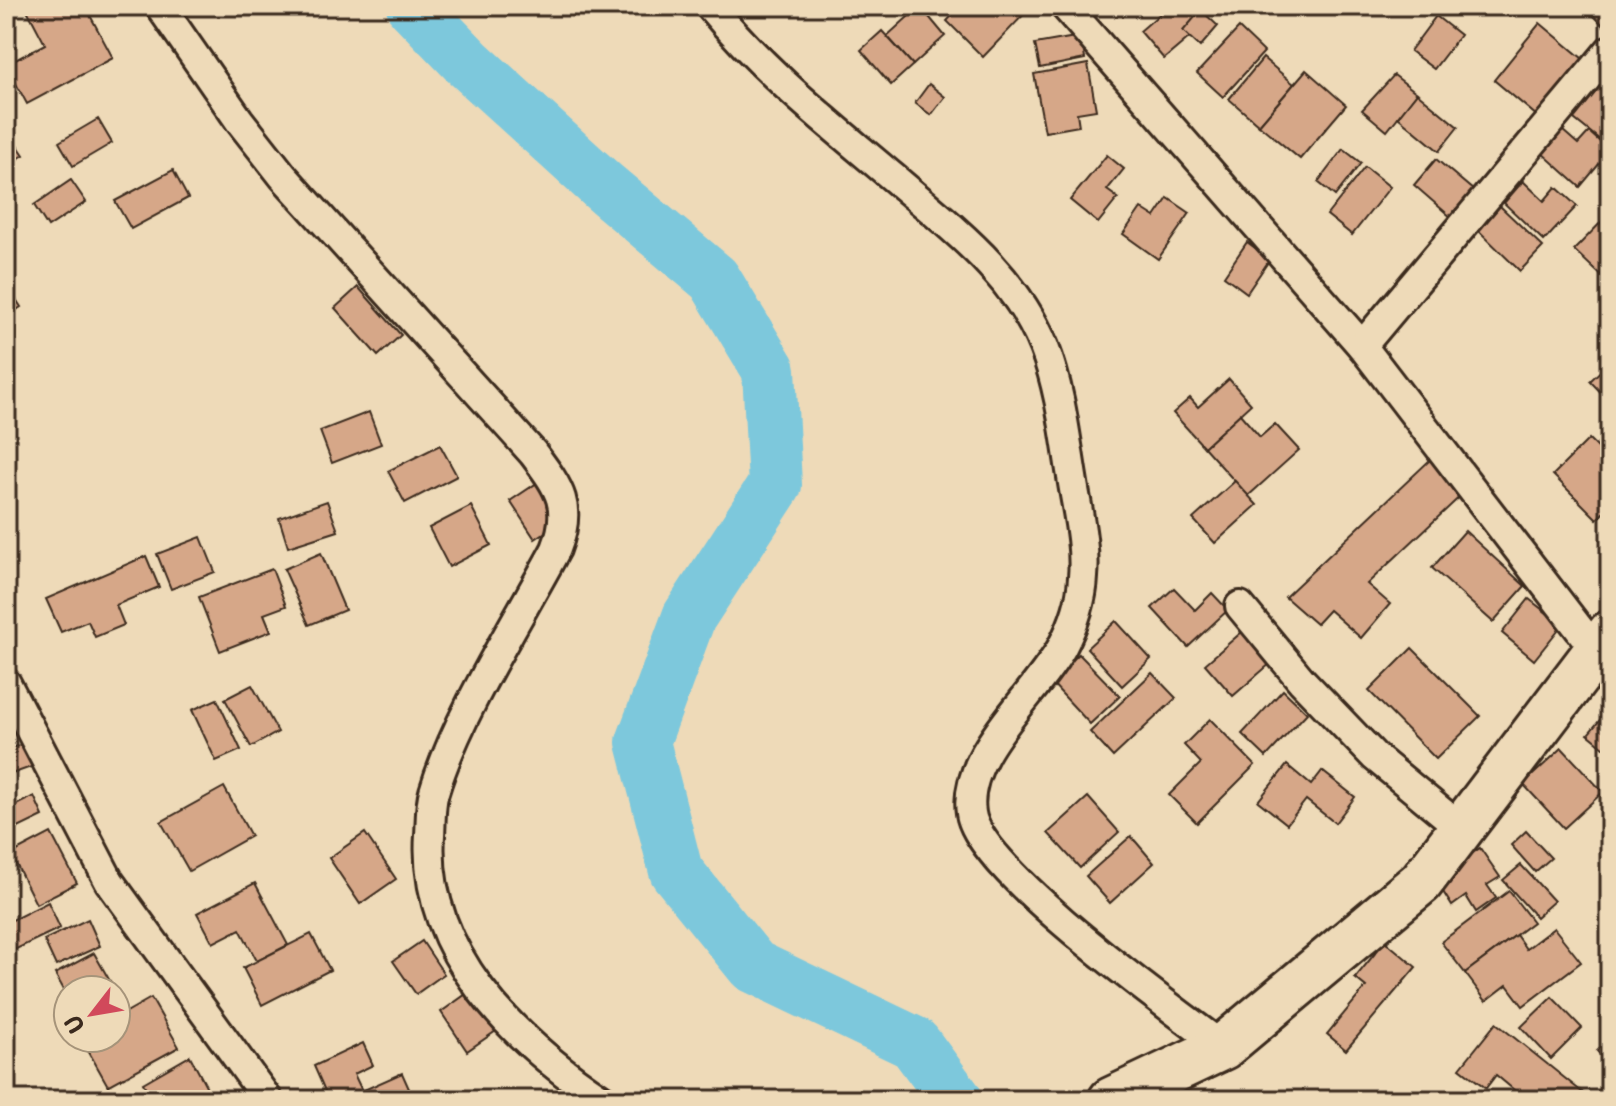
<svg xmlns="http://www.w3.org/2000/svg" width="1616" height="1106" font-family="'Playpen Sans',sans-serif">
  <style>
    .lines { fill: none; stroke-linecap: round; stroke-linejoin: round }
    .river { stroke: #7dc8dc; stroke-width: 54 }
    .building { fill: #d6a788; stroke: #3b2a1e; stroke-width: 2 }
    .street-casing { stroke: #3b2a1e; stroke-width: 34 }
    .highway-casing { stroke: #3b2a1e; stroke-width: 50 }
    .street { stroke: #eedab8; stroke-width: 28 }
    .highway { stroke: #eedab8; stroke-width: 44 }
  </style>
  <rect width="100%" height="100%" fill="#eedab8"/>
  <filter id="ink" filterUnits="userSpaceOnUse"><feTurbulence type="fractalNoise" baseFrequency=".0125" numOctaves="2"/><feDisplacementMap in="SourceGraphic" scale="16" xChannelSelector="R" yChannelSelector="G"/><feConvolveMatrix kernelMatrix="1 2 1 2 8 2 1 2 1" color-interpolation-filters="sRGB"/></filter>
  <g filter="url(#ink)">
    <g class="lines">
      <polyline class="river" points="413,6 468,63 603,186 714,279 769,370 775,485 689,617 643,742 676,871 753,966 914,1043 956,1100"/>
    </g>
    <g class="building">
      <polygon points="25,6 85,6 113,58 27,104 6,65 45,44"/>
      <polygon points="920,6 945,36 913,65 887,36"/>
      <polygon points="961,6 1028,6 1030,8 983,57 947,21"/>
      <polygon points="1169,6 1185,6 1203,26 1164,59 1140,31"/>
      <polygon points="1584,6 1610,6 1610,26 1607,29"/>
      <polygon points="1201,10 1218,26 1200,47 1183,31"/>
      <polygon points="1436,16 1460,35 1434,69 1410,51"/>
      <polygon points="1540,23 1583,59 1537,116 1494,80"/>
      <polygon points="1239,28 1264,52 1223,97 1197,73"/>
      <polygon points="882,31 913,65 891,85 861,50"/>
      <polygon points="1081,36 1085,59 1040,68 1035,44"/>
      <polygon points="1263,58 1294,84 1259,125 1229,99"/>
      <polygon points="1088,64 1096,110 1077,113 1079,126 1045,132 1034,74"/>
      <polygon points="1306,70 1346,105 1300,159 1259,125"/>
      <polygon points="1610,74 1610,148 1574,119"/>
      <polygon points="1394,75 1417,93 1387,131 1362,110"/>
      <polygon points="929,84 945,97 931,115 915,103"/>
      <polygon points="1417,93 1458,127 1439,151 1398,117"/>
      <polygon points="98,119 112,143 73,166 59,142"/>
      <polygon points="1562,130 1578,144 1589,132 1610,151 1580,187 1542,153"/>
      <polygon points="14,140 24,155 6,166 6,145"/>
      <polygon points="1343,149 1361,163 1335,196 1318,182"/>
      <polygon points="1107,155 1124,169 1107,190 1118,198 1098,223 1070,200"/>
      <polygon points="1436,159 1474,191 1452,218 1414,185"/>
      <polygon points="1365,167 1390,187 1352,235 1327,215"/>
      <polygon points="173,170 188,198 131,229 115,201"/>
      <polygon points="71,180 86,202 48,227 34,205"/>
      <polygon points="1523,181 1544,201 1556,187 1577,206 1544,241 1504,203"/>
      <polygon points="1168,198 1190,213 1158,259 1123,234 1141,208 1155,217"/>
      <polygon points="1500,206 1543,247 1520,271 1478,230"/>
      <polygon points="1610,213 1610,284 1574,250"/>
      <polygon points="1247,242 1270,259 1247,293 1224,276"/>
      <polygon points="6,284 21,307 6,317"/>
      <polygon points="358,287 401,335 378,356 335,308"/>
      <polygon points="1610,362 1610,402 1590,381"/>
      <polygon points="1229,379 1251,404 1204,447 1173,413 1190,398 1198,407"/>
      <polygon points="369,412 381,444 332,463 320,431"/>
      <polygon points="1240,414 1260,437 1275,424 1299,450 1248,496 1204,447"/>
      <polygon points="1610,433 1610,457 1598,443"/>
      <polygon points="1589,439 1610,460 1610,506 1597,519 1553,475"/>
      <polygon points="440,445 457,476 405,503 388,471"/>
      <polygon points="1432,458 1467,490 1367,584 1390,604 1361,638 1329,610 1316,624 1285,597"/>
      <polygon points="1235,481 1257,505 1215,543 1193,519"/>
      <polygon points="537,483 562,521 535,539 510,501"/>
      <polygon points="327,501 338,531 288,547 279,518"/>
      <polygon points="471,506 491,545 449,567 429,528"/>
      <polygon points="1465,531 1525,586 1493,622 1432,568"/>
      <polygon points="201,537 215,572 171,589 157,554"/>
      <polygon points="321,553 345,610 309,625 284,569"/>
      <polygon points="146,556 159,587 116,605 124,625 95,637 88,621 61,632 46,599"/>
      <polygon points="272,569 286,606 264,614 271,631 220,651 199,597"/>
      <polygon points="1174,588 1195,610 1212,593 1228,610 1188,647 1152,608"/>
      <polygon points="1529,599 1562,625 1534,660 1502,633"/>
      <polygon points="1116,621 1151,659 1122,686 1087,648"/>
      <polygon points="1243,631 1271,663 1233,696 1205,664"/>
      <polygon points="1412,648 1480,716 1436,759 1369,691"/>
      <polygon points="1079,654 1120,696 1090,724 1050,681"/>
      <polygon points="1152,673 1176,698 1113,757 1090,732"/>
      <polygon points="252,685 278,732 251,747 225,699"/>
      <polygon points="1283,690 1307,713 1266,757 1242,734"/>
      <polygon points="217,699 241,750 216,761 192,710"/>
      <polygon points="1610,708 1610,752 1588,734"/>
      <polygon points="1210,719 1255,765 1197,823 1169,795 1201,763 1184,745"/>
      <polygon points="25,743 34,766 6,776 6,750"/>
      <polygon points="1562,748 1603,792 1564,828 1523,784"/>
      <polygon points="1287,765 1311,785 1322,771 1355,797 1335,823 1306,800 1287,824 1258,801"/>
      <polygon points="224,787 251,836 189,871 161,822"/>
      <polygon points="34,796 43,816 6,834 6,810"/>
      <polygon points="1088,797 1119,832 1080,868 1048,833"/>
      <polygon points="1526,831 1551,858 1535,872 1511,845"/>
      <polygon points="51,833 77,883 36,904 11,854"/>
      <polygon points="365,833 396,879 360,904 329,858"/>
      <polygon points="1131,836 1154,863 1110,903 1086,876"/>
      <polygon points="1480,848 1500,877 1487,885 1496,898 1476,912 1466,896 1452,906 1435,879"/>
      <polygon points="1521,865 1554,901 1536,917 1503,880"/>
      <polygon points="255,883 288,945 257,961 240,929 213,943 197,913"/>
      <polygon points="1509,891 1533,922 1465,973 1441,942"/>
      <polygon points="48,902 60,928 12,951 6,939 6,923"/>
      <polygon points="88,919 100,946 56,966 44,940"/>
      <polygon points="1554,928 1581,962 1523,1006 1507,985 1486,1001 1465,973 1516,935 1526,949"/>
      <polygon points="311,934 330,970 262,1005 243,968"/>
      <polygon points="422,941 444,974 416,994 393,961"/>
      <polygon points="1385,941 1416,967 1346,1050 1327,1034 1366,987 1355,978"/>
      <polygon points="94,953 115,990 68,990 68,997 55,974"/>
      <polygon points="469,992 496,1031 467,1051 441,1012"/>
      <polygon points="1552,997 1582,1028 1551,1059 1521,1027"/>
      <polygon points="151,998 179,1047 108,1086 81,1038 116,1038 116,1018"/>
      <polygon points="1496,1023 1587,1096 1583,1100 1526,1100 1496,1075 1486,1088 1460,1068"/>
      <polygon points="1610,1039 1610,1066 1597,1051"/>
      <polygon points="363,1043 373,1065 354,1074 362,1091 402,1073 414,1100 329,1100 314,1066"/>
      <polygon points="190,1056 213,1099 153,1100 143,1083"/>
    </g>
    <g class="lines">
      <defs>
        <g id="street">
          <path d="M160,6L239,120L283,176L533,453C559,488 573,505 556,549C517,622 457,715 434,792C430,805 431,821 430,835C422,951 513,1040 603,1100"/>
          <path d="M710,6C764,72 830,124 895,179C953,229 1014,273 1044,347C1060,388 1065,434 1072,477C1077,510 1086,544 1083,577C1082,600 1073,626 1062,647C1036,695 962,754 971,813C978,870 1173,1009 1223,1047"/>
          <polyline points="1065,6 1362,346 1597,652"/>
          <polyline points="1362,346 1610,50"/>
          <polyline points="1240,606 1302,681 1375,757 1462,829"/>
          <polyline points="6,683 109,881 268,1100"/>
        </g>
        <polyline id="highway" points="1111,1100 1223,1047 1421,882 1610,633"/>
      </defs>
      <use href="#street" class="street-casing"/>
      <use href="#highway" class="highway-casing"/>
      <use href="#street" class="street"/>
      <use href="#highway" class="highway"/>
    </g>
  </g>
  <rect width="1616" height="1106" fill="none" stroke="#eedab8" stroke-width="32"/>
  <rect x="16" y="16" width="1584" height="1074" fill="none" stroke="#3b2a1e" stroke-width="3" filter="url(#ink)"/>
  <g transform="translate(92 1014) rotate(239)"><circle r="38" fill="#eedab8" stroke="#a6947a" stroke-width="2"/>
  <path d="M0-6L14 30L0 20L-14 30Z" fill="#d1495b"/>
  <text y="-12" font-size="22" font-weight="bold" text-anchor="middle" fill="#3b2a1e">U</text>
  </g>
</svg>
